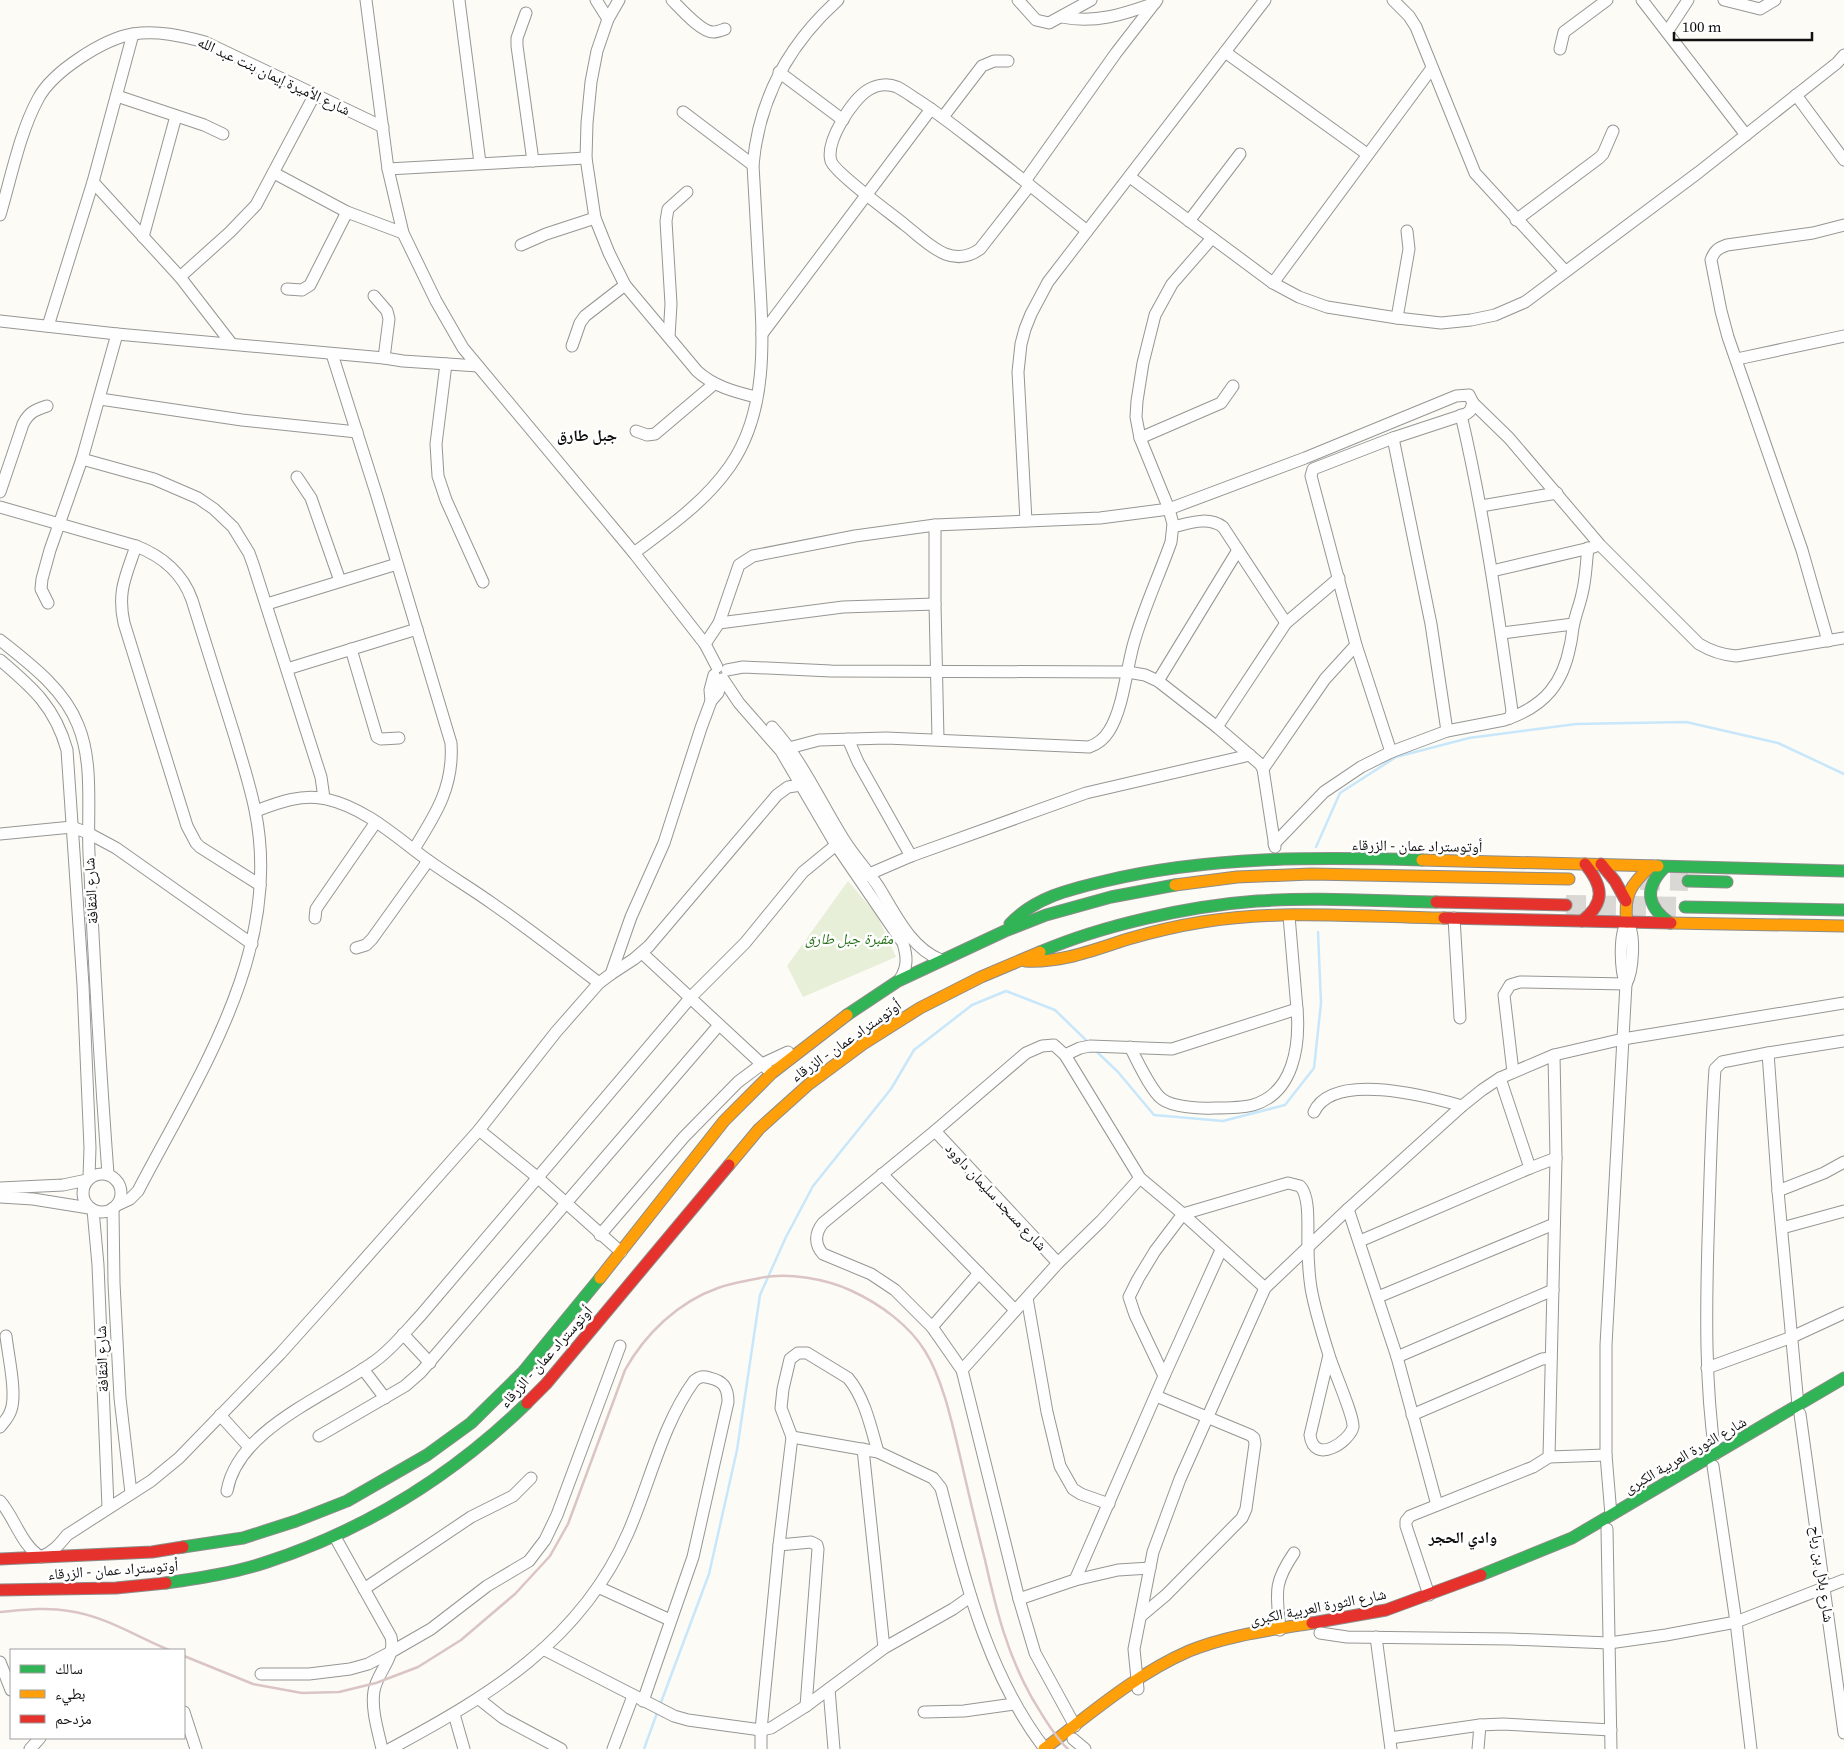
<svg xmlns="http://www.w3.org/2000/svg" width="1844" height="1749" font-family="'Source Serif 4','Noto Naskh Arabic',serif">
  <style>
    .cemetery { fill: #e8efd8 }
    .lines { fill: none; stroke-linecap: round; stroke-linejoin: round }
    .stream { stroke: #c8e7fa; stroke-width: 2.5 }
    .highway-tunnel { stroke: #d9d8d4; stroke-width: 20; stroke-dasharray: 20 10; stroke-linecap: butt }
    .street-casing { stroke: #969694; stroke-width: 13 }
    .fast-casing { stroke: #8d8c8a; stroke-width: 13 }
    .slow-casing { stroke: #8d8c8a; stroke-width: 13 }
    .jam-casing { stroke: #8d8c8a; stroke-width: 13 }
    .street { stroke: #fffefe; stroke-width: 11 }
    .fast { stroke: #30b455; stroke-width: 11 }
    .slow { stroke: #ff9f0a; stroke-width: 11 }
    .jam { stroke: #e5322d; stroke-width: 11 }
    .rail { stroke: #dac5c4; stroke-width: 2.5 }
    .labels { text-anchor: middle; stroke-width: 5; stroke-linejoin: round; paint-order: stroke }
    .street-label { font-size: 15px; fill: #101010; stroke: #fff }
    .park-label { font-size: 15px; font-style: italic; fill: #276f18; stroke: #fff }
    .neighbourhood-label { font-size: 16px; font-weight: bold; fill: #101010; stroke: #fff }
  </style>
  <rect width="100%" height="100%" fill="#fcfbf6"/>
  <polygon class="cemetery" points="848,881 877,915 896,957 803,997 787,966"/>
  <g class="lines">
    <g class="stream">
      <polyline points="1316,847 1340,793 1396,757 1469,738 1576,724 1686,722 1778,743 1844,774"/>
      <polyline points="1096,1051 1118,1072 1154,1115 1223,1121 1285,1105 1314,1068 1321,1003 1318,932"/>
      <polyline points="660,1705 709,1574 737,1450 760,1295 786,1237 813,1186 891,1089 914,1050 972,1005 1006,991 1055,1010 1089,1043"/>
      <polyline points="644,1749 657,1713"/>
    </g>
    <g class="highway-tunnel">
      <polyline points="1640,880 1688,881"/>
      <polyline points="1566,905 1685,907"/>
    </g>
    <defs>
      <g id="street">
        <polyline points="366,0 388,169 403,233 436,301 463,348 634,553 705,644 717,667"/>
        <polyline points="459,0 480,163"/>
        <polyline points="596,0 608,19"/>
        <path d="M619,0L608,19L597,51L591,82L587,123L586,158L595,218L609,253L625,285L697,371C713,386 735,392 756,397"/>
        <path d="M672,0C681,9 701,32 713,32C717,32 722,30 725,29"/>
        <polyline points="1018,0 1036,20 1049,23 1091,0"/>
        <polyline points="1393,0 1409,16 1416,27 1475,173 1565,271"/>
        <polyline points="1642,0 1746,135"/>
        <polyline points="1724,0 1760,9 1775,0"/>
        <polyline points="526,13 517,38 517,46 533,161"/>
        <path d="M1062,17C1095,24 1124,14 1155,3"/>
        <polyline points="1667,32 1688,0"/>
        <polyline points="1560,49 1564,32 1607,0"/>
        <polyline points="1225,52 1367,154"/>
        <polyline points="779,72 843,120"/>
        <polyline points="1796,95 1844,160"/>
        <polyline points="117,96 204,125 223,134"/>
        <polyline points="683,112 753,165"/>
        <polyline points="943,117 982,66 994,61 1008,61"/>
        <polyline points="388,169 586,158"/>
        <polyline points="274,173 347,212 403,233"/>
        <polyline points="1130,177 1273,283 1299,297 1327,307 1397,318 1441,323 1471,320 1495,315 1525,302 1699,172 1837,63 1844,55"/>
        <polyline points="1025,181 1116,53 1157,0"/>
        <polyline points="93,182 180,277 231,343"/>
        <path d="M1030,185L980,249C951,270 928,243 905,225C893,215 835,173 831,161C825,142 852,100 868,90C876,85 887,83 897,87C903,90 910,95 916,99C935,111 953,125 971,139C1010,169 1048,200 1087,231"/>
        <path d="M0,215C11,178 20,132 38,99C52,72 103,39 133,34C157,30 182,36 205,42L383,127"/>
        <polyline points="1516,220 1599,158 1603,154 1613,131"/>
        <polyline points="1189,221 1240,154"/>
        <polyline points="143,237 176,116"/>
        <polyline points="521,245 546,234 595,218"/>
        <polyline points="180,277 230,232 256,205 315,94"/>
        <polyline points="1273,283 1432,68"/>
        <polyline points="287,289 302,290 310,285 347,212"/>
        <polyline points="374,296 387,311 389,319 384,358"/>
        <polyline points="1397,318 1409,249 1407,231"/>
        <polyline points="0,321 117,334 384,358 403,361 478,366"/>
        <polyline points="48,326 93,182 133,34"/>
        <polyline points="762,334 931,109"/>
        <polyline points="669,337 671,304 666,221 668,209 687,192"/>
        <polyline points="572,346 580,323 585,316 625,285"/>
        <path d="M332,354L377,496L451,743C454,786 436,814 414,849"/>
        <polyline points="1737,359 1844,336"/>
        <polyline points="446,364 436,444 438,476 446,500 483,582"/>
        <polyline points="100,399 242,420 357,432"/>
        <path d="M1473,403L1509,438L1600,545L1699,644C1711,651 1722,655 1736,656L1844,638"/>
        <polyline points="636,431 647,435 655,434 714,384"/>
        <polyline points="1140,438 1221,403 1233,386"/>
        <polyline points="1393,438 1431,624 1447,731"/>
        <polyline points="82,459 154,479 198,498 214,509 233,527 249,553 253,564 321,777 324,798"/>
        <polyline points="297,477 311,498 340,581"/>
        <path d="M0,492L23,424C29,412 35,410 47,406"/>
        <polyline points="1481,506 1557,493"/>
        <path d="M0,507L136,546C162,556 183,574 192,600C206,646 221,691 235,737C242,761 250,785 255,810C284,949 199,1074 138,1191L130,1199L117,1205"/>
        <polyline points="1026,521 1018,372 1021,344 1025,329 1031,314 1048,282 1265,0"/>
        <polyline points="935,525 935,604 938,739"/>
        <path d="M1173,527C1190,523 1208,516 1223,527L1286,623"/>
        <path d="M136,546C126,576 117,591 124,623L187,826L196,843L200,847L260,885"/>
        <path d="M634,553C669,527 705,502 730,466C769,410 763,336 759,271C757,235 755,200 753,165C759,98 789,44 838,0"/>
        <polyline points="1492,571 1594,547"/>
        <polyline points="48,603 41,589 42,579 50,550 82,459 117,334"/>
        <polyline points="267,604 397,564"/>
        <polyline points="719,623 843,607 935,604"/>
        <polyline points="1502,633 1573,624"/>
        <path d="M0,640C30,664 64,689 78,725C94,763 87,812 89,853C94,960 100,1067 108,1174"/>
        <path d="M1828,641L1802,550L1728,337L1721,311L1711,260C1714,251 1718,248 1727,245L1813,233L1844,225"/>
        <polyline points="705,644 719,623 739,565 753,556 855,536 935,525 1100,518 1169,509 1305,458 1456,396 1469,395 1473,403 1470,411 1466,414 1393,438 1313,469 1311,476 1356,645 1391,752 1361,767 1324,792 1274,844"/>
        <polyline points="351,649 377,737 381,739 399,738"/>
        <path d="M0,660C33,688 55,707 67,750L83,985L90,1148L89,1177"/>
        <polyline points="287,669 417,629"/>
        <polyline points="727,670 743,667 831,671 1128,672 1145,675 1158,681 1217,727 1260,764 1263,769 1275,847"/>
        <path d="M723,679L739,703L781,751L836,845L903,943C907,956 908,967 900,979"/>
        <polyline points="1158,681 1238,550"/>
        <polyline points="711,701 710,690 714,675"/>
        <path d="M1510,718C1545,705 1563,683 1570,646C1572,639 1572,631 1574,623C1576,613 1580,604 1582,594C1586,579 1586,564 1588,548"/>
        <path d="M772,727C802,760 820,802 844,840C854,856 867,870 878,886C895,913 910,948 941,960"/>
        <polyline points="1217,727 1286,623 1339,578"/>
        <polyline points="848,739 858,762 911,856"/>
        <path d="M789,748L819,740L886,738L1089,747C1098,744 1104,739 1109,731C1123,709 1126,672 1133,646C1142,612 1159,576 1171,542L1173,524L1169,509L1140,438L1136,417L1137,401L1143,363L1155,315L1172,284L1212,238"/>
        <path d="M1391,752L1447,731L1504,720L1510,718L1512,711C1498,612 1484,513 1461,415"/>
        <polyline points="1263,769 1325,679 1356,645"/>
        <path d="M256,811C277,803 303,793 326,799C366,808 397,838 429,861C450,876 472,889 493,904C529,929 564,956 599,983"/>
        <polyline points="0,834 72,827 88,833 116,848 252,944"/>
        <polyline points="860,878 911,856 1086,793 1250,755"/>
        <polyline points="315,918 316,909 320,903 376,822"/>
        <polyline points="1454,918 1460,1018"/>
        <polyline points="356,948 366,945 372,939 428,861"/>
        <polyline points="642,953 767,1069"/>
        <polyline points="611,974 634,959 649,946 777,795 788,787 801,785"/>
        <path d="M1626,984C1633,972 1636,933 1627,922"/>
        <path d="M1130,1047C1137,1060 1151,1091 1162,1099C1172,1107 1202,1109 1214,1108C1227,1108 1241,1108 1253,1105C1294,1093 1300,1045 1297,1009"/>
        <polyline points="1768,1053 1778,1191 1798,1405"/>
        <polyline points="1065,1055 1080,1048 1090,1046 1172,1049 1297,1009 1289,916"/>
        <polyline points="1513,1072 1504,995 1510,985 1520,982 1626,984"/>
        <polyline points="1500,1078 1530,1168"/>
        <path d="M1314,1112C1333,1071 1427,1096 1462,1106"/>
        <polyline points="479,1130 537,1177 621,1252"/>
        <polyline points="935,1131 1058,1263"/>
        <circle cx="102" cy="1193" r="19"/>
        <polyline points="882,1174 1015,1310"/>
        <polyline points="0,1188 63,1185 87,1180"/>
        <polyline points="1778,1191 1824,1173 1844,1162"/>
        <polyline points="0,1197 33,1199 89,1208"/>
        <polyline points="113,1208 114,1283 120,1398 131,1493"/>
        <polyline points="1348,1209 1397,1357 1437,1505"/>
        <polyline points="93,1210 98,1265 108,1507"/>
        <polyline points="1782,1228 1844,1211"/>
        <polyline points="600,1235 684,1137 738,1082 762,1064 788,1052"/>
        <polyline points="1360,1241 1530,1168 1556,1158"/>
        <polyline points="1378,1297 1554,1224"/>
        <polyline points="1027,1298 1047,1412 1060,1466 1073,1489 1081,1494 1109,1504"/>
        <polyline points="932,1327 979,1273"/>
        <polyline points="403,1334 430,1363"/>
        <polyline points="1397,1357 1553,1290"/>
        <polyline points="1707,1368 1792,1337 1844,1313"/>
        <polyline points="363,1369 385,1398"/>
        <polyline points="962,1370 1058,1263 1101,1221 1140,1178"/>
        <path d="M1164,1376L1135,1315L1129,1297L1138,1279L1155,1251L1183,1214L1288,1183L1300,1186C1311,1197 1307,1231 1308,1246C1308,1260 1309,1274 1311,1288C1315,1310 1322,1333 1329,1355C1333,1369 1354,1416 1353,1427C1350,1441 1314,1466 1310,1435L1329,1355"/>
        <polyline points="1800,1414 1844,1733"/>
        <polyline points="220,1415 249,1447"/>
        <polyline points="1412,1415 1542,1359 1551,1358"/>
        <path d="M0,1427C4,1422 9,1417 11,1410C17,1393 8,1355 6,1336"/>
        <polyline points="319,1436 405,1386 421,1372 719,1025"/>
        <path d="M792,1437L781,1408L783,1389L790,1359L798,1353H807L848,1378C865,1398 871,1428 878,1452"/>
        <polyline points="863,1449 884,1648"/>
        <path d="M1715,1454C1705,1383 1706,1312 1708,1240C1710,1183 1711,1126 1715,1069L1722,1062L1768,1053L1844,1041"/>
        <polyline points="1549,1457 1556,1158 1554,1055"/>
        <polyline points="1713,1466 1736,1622 1751,1749"/>
        <path d="M227,1491C238,1428 328,1396 375,1361C392,1349 406,1331 421,1315L691,997L745,943L803,872L836,845"/>
        <path d="M0,1501C15,1518 21,1545 41,1557C53,1552 59,1545 67,1535L151,1481L179,1458L280,1354L332,1296L479,1130L556,1032L599,983L611,974L631,917L664,843L701,728L711,701L718,693L722,679"/>
        <path d="M1611,1515L1606,1455V1345L1626,984C1620,971 1619,934 1627,922"/>
        <polyline points="1607,1529 1611,1749"/>
        <path d="M335,1537L391,1637C396,1658 377,1672 374,1691C371,1709 378,1731 382,1749"/>
        <polyline points="779,1545 811,1542 817,1545 818,1549 806,1706"/>
        <polyline points="1075,1580 1118,1570 1150,1568"/>
        <polyline points="598,1587 670,1620"/>
        <polyline points="364,1589 471,1517 513,1496 531,1478"/>
        <polyline points="1429,1595 1406,1526 1406,1521 1410,1516 1533,1467 1549,1457 1606,1455"/>
        <polyline points="1019,1599 1075,1580 1164,1376 1221,1250"/>
        <polyline points="1141,1616 1166,1595 1242,1518 1246,1509 1255,1444 1254,1438 1250,1435 1156,1396"/>
        <path d="M1280,1630C1277,1594 1272,1585 1294,1553"/>
        <polyline points="1320,1633 1347,1637 1510,1639 1609,1643 1666,1635 1736,1622 1844,1580"/>
        <polyline points="1376,1637 1391,1749"/>
        <polyline points="543,1649 674,1716 688,1720 761,1730 771,1728 806,1706 884,1648 953,1609 970,1597"/>
        <polyline points="0,1662 11,1690"/>
        <polyline points="261,1674 309,1674 350,1669 368,1664 391,1652 431,1629 487,1586 529,1561 545,1540 557,1515 620,1346"/>
        <polyline points="829,1689 834,1749"/>
        <polyline points="1138,1689 1134,1649 1153,1552 1180,1479 1265,1288 1348,1209 1462,1106 1482,1090 1500,1078 1554,1055 1623,1039 1844,1003"/>
        <polyline points="479,1699 503,1718 561,1749"/>
        <polyline points="184,1712 196,1749"/>
        <polyline points="924,1712 964,1711 1014,1704"/>
        <polyline points="454,1714 464,1749"/>
        <path d="M1075,1726L1035,1653L1019,1599L962,1370L932,1327L895,1290L871,1274L823,1254C814,1244 815,1233 823,1223L935,1131L1026,1053L1042,1046L1054,1045L1065,1055L1140,1178L1183,1214L1265,1288"/>
        <polyline points="1390,1738 1480,1725 1503,1724 1611,1730"/>
        <polyline points="1073,1739 1085,1749"/>
        <polyline points="30,1749 40,1738"/>
        <path d="M390,1749C489,1696 581,1641 628,1533C650,1483 662,1425 694,1381C700,1376 703,1376 710,1378C723,1381 728,1387 728,1402L693,1557L643,1701"/>
        <polyline points="613,1749 633,1696"/>
        <path d="M761,1749V1730L779,1545L792,1437L878,1452L933,1478L941,1488C965,1579 986,1672 1045,1749"/>
        <polyline points="1478,1749 1480,1725"/>
      </g>
      <g id="fast">
        <polyline points="1658,866 1844,871"/>
        <path d="M1665,867C1644,888 1646,906 1670,923"/>
        <polyline points="1688,881 1727,882"/>
        <polyline points="1685,907 1844,910"/>
        <path d="M1010,924C1035,897 1071,889 1105,881C1209,856 1316,857 1422,860"/>
        <path d="M1040,952C1103,925 1189,906 1257,901C1317,897 1376,901 1436,902"/>
        <polyline points="847,1015 898,981 1005,931 1046,915 1111,897 1175,885"/>
        <polyline points="183,1547 243,1538 296,1521 347,1501 427,1455 471,1423 522,1373 600,1278"/>
        <polyline points="1481,1575 1572,1538 1844,1378"/>
        <path d="M166,1583C200,1578 234,1573 267,1562C365,1530 453,1475 527,1403"/>
      </g>
      <g id="slow">
        <polyline points="1422,860 1658,866"/>
        <polyline points="1175,885 1237,877 1311,874 1569,879"/>
        <path d="M1627,922C1623,895 1632,883 1651,866"/>
        <polyline points="1671,923 1844,926"/>
        <path d="M1025,961C1062,963 1093,950 1128,939C1152,932 1177,926 1202,922C1282,909 1363,917 1444,918"/>
        <polyline points="729,1165 759,1129 809,1084 863,1044 920,1008 981,977 1040,952"/>
        <polyline points="600,1278 724,1121 772,1073 847,1015"/>
        <path d="M1044,1749C1090,1714 1136,1674 1189,1651C1228,1635 1271,1630 1312,1623"/>
      </g>
      <g id="jam">
        <polyline points="1601,864 1615,881 1626,901"/>
        <polyline points="1436,902 1566,905"/>
        <polyline points="1444,918 1671,923"/>
        <path d="M1582,921C1606,902 1603,886 1585,864"/>
        <polyline points="527,1403 546,1384 729,1165"/>
        <polyline points="0,1559 152,1552 183,1547"/>
        <polyline points="0,1590 116,1588 166,1583"/>
        <polyline points="1312,1623 1386,1610 1481,1575"/>
      </g>
    </defs>
    <use href="#street" class="street-casing"/>
    <use href="#fast" class="fast-casing"/>
    <use href="#slow" class="slow-casing"/>
    <use href="#jam" class="jam-casing"/>
    <use href="#street" class="street"/>
    <use href="#fast" class="fast"/>
    <use href="#slow" class="slow"/>
    <use href="#jam" class="jam"/>
    <g class="rail">
      <path d="M0,1612C23,1610 46,1607 69,1611C105,1616 137,1637 169,1650"/>
      <path d="M184,1656L253,1684L302,1693L339,1692L376,1683L418,1667L461,1640L515,1594L550,1556L568,1524L625,1370C645,1334 678,1302 718,1288C731,1283 746,1281 760,1278C788,1272 827,1279 852,1291C880,1304 909,1325 925,1351C943,1380 952,1423 960,1456C968,1491 976,1525 985,1560C996,1609 1007,1654 1032,1698C1041,1713 1055,1738 1068,1749"/>
    </g>
  </g>
  <g class="labels">
    <g class="street-label">
      <text transform="translate(274 76) rotate(25)" y="5">شارع الأميرة إيمان بنت عبد الله</text>
      <text transform="translate(1417 846) rotate(1)" y="5">أوتوستراد عمان - الزرقاء</text>
      <text transform="translate(91 891) rotate(-93)" y="5">شارع الثقافة</text>
      <text transform="translate(846 1041) rotate(-35)" y="5">أوتوستراد عمان - الزرقاء</text>
      <text transform="translate(996 1197) rotate(47)" y="5">شارع مسجد سليمان داوود</text>
      <text transform="translate(546 1357) rotate(-48)" y="5">أوتوستراد عمان - الزرقاء</text>
      <text transform="translate(102 1359) rotate(-92)" y="5">شارع الثقافة</text>
      <text transform="translate(1685 1455) rotate(-30)" y="5">شارع الثورة العربية الكبرى</text>
      <text transform="translate(113 1570) rotate(-4)" y="5">أوتوستراد عمان - الزرقاء</text>
      <text transform="translate(1822 1574) rotate(82)" y="5">شارع بلال بن رباح</text>
      <text transform="translate(1318 1607) rotate(-11)" y="5">شارع الثورة العربية الكبرى</text>
    </g>
    <g class="park-label">
      <text x="849" y="944">مقبرة جبل طارق</text>
    </g>
    <g class="neighbourhood-label">
      <text x="587" y="441">جبل طارق</text>
      <text x="1463" y="1543">وادي الحجر</text>
    </g>
  </g>
  <rect x="10" y="1649" width="175" height="90" fill="#ffffff" stroke="#9f9f9f"/>
  <rect x="20" y="1665" width="25" height="8" fill="#30b455" stroke="#9f9f9f"/>
  <text x="55" y="1674" font-size="15" fill="#101010">سالك</text>
  <rect x="20" y="1690" width="25" height="8" fill="#ff9f0a" stroke="#9f9f9f"/>
  <text x="55" y="1699" font-size="15" fill="#101010">بطيء</text>
  <rect x="20" y="1715" width="25" height="8" fill="#e5322d" stroke="#9f9f9f"/>
  <text x="55" y="1724" font-size="15" fill="#101010">مزدحم</text>
  <path d="M1674 32v8h138v-8" fill="none" stroke="#101010" stroke-width="2.5"/>
  <text x="1682" y="32" font-size="15" fill="#101010" stroke="#ffffff" stroke-width="4" paint-order="stroke">100 m</text>
</svg>
